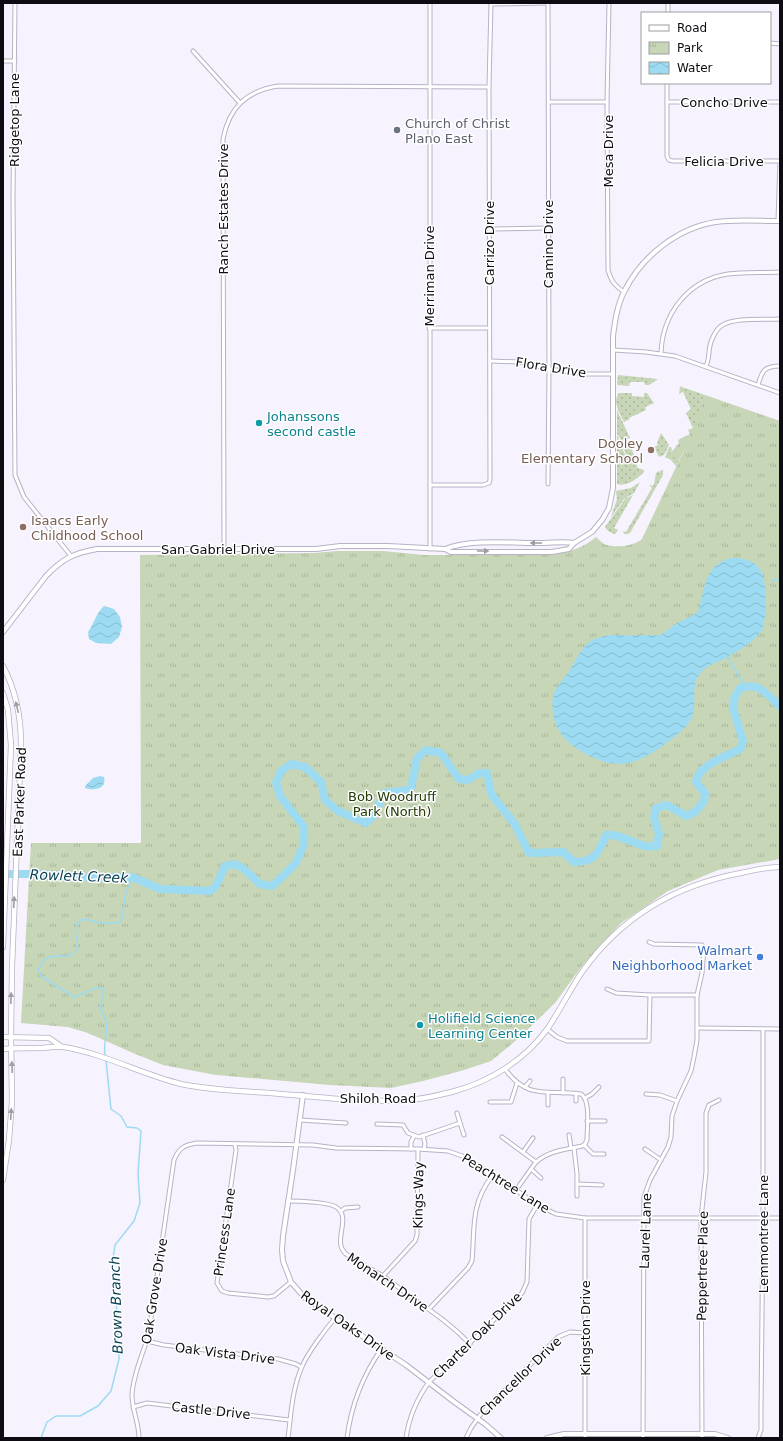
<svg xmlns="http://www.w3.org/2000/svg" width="783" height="1441" font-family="'DejaVu Sans',sans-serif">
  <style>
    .grass { fill: url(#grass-dots) }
    .park { fill: url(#park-tufts) }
    .water { fill: url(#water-waves) }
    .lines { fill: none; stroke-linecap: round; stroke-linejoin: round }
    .stream { stroke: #9ddbf2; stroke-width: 1.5 }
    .river { stroke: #9ddbf2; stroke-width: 8 }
    .minor-casing { stroke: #b8b2c5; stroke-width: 5 }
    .tertiary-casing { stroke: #b8b2c5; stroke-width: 6 }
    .secondary-casing { stroke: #b8b2c5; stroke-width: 6 }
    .minor { stroke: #fff; stroke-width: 3 }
    .tertiary { stroke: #fff; stroke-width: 4 }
    .secondary { stroke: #fff; stroke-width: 4.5 }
    .oneway { fill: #9f9ea0 }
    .worship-dot { fill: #6b7280; stroke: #fff; stroke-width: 1.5 }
    .culture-dot { fill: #0f9aa8; stroke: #fff; stroke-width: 1.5 }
    .education-dot { fill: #8d6e63; stroke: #fff; stroke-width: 1.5 }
    .shop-dot { fill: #3f7fe0; stroke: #fff; stroke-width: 1.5 }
    .labels { text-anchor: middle; stroke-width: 3; stroke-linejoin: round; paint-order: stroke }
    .street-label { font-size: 13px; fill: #0e0c12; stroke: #fff }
    .worship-label { font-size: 13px; fill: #5b616d; stroke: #fff; text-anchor: start }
    .culture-label { font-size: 13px; fill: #0d838f; stroke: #fff; text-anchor: start }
    .education-label { font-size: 13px; fill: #785e54; stroke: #fff; text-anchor: end }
    .park-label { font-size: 13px; fill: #253a04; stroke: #fff }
    .shop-label { font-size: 13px; fill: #366cbe; stroke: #fff; text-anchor: end }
    .water-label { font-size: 14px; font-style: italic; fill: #0b4253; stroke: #fff }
  </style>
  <defs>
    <pattern id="grass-dots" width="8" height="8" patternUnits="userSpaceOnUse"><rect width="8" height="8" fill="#c6d6b6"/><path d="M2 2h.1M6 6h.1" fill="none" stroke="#a9b69b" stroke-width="1.8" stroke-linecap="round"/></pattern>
    <pattern id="park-tufts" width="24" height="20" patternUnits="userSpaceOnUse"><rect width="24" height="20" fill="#c6d6b6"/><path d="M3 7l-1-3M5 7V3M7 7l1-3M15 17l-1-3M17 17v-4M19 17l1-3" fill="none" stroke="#a9b69b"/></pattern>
    <pattern id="water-waves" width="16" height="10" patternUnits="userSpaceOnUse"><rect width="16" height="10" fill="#9ddbf2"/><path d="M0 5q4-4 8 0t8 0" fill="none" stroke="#86bbce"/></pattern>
  </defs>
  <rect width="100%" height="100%" fill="#f6f2fe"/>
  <g class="grass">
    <polygon points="618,375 658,379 649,385 645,385 644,382 630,382 629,386 618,385 617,385"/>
    <polygon points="679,386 705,395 693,431 676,466 671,460 665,457 669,447 671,447 672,450 670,455 688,440 687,439 679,443 678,440 690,434 688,430 693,428 686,413 691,409 683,392 679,394 680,387"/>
    <path d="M619,393H632V396L644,397V393H647L654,403L645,407L646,410L629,418L630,419L624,422C620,413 612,402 619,393Z"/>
    <path d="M617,410L630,438L627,439L635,457L634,458L638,468C626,462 623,445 618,434H617Z"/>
    <polygon points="661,433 669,445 664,455 659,457 654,447 658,445 657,443"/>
    <path d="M617,434C623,449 626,466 644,470V472C637,479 627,487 617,484Z"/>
    <polygon points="663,470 663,475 630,533 627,534 624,534 623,531 626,532 652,488 649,485 653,486 654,484 656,473 659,471 661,473 660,471"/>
    <polygon points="640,482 634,493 624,499 611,517 617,499 616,491 631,488"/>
    <path d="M633,495L614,528L618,530L615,534C611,534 607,530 605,527L625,499Z"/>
  </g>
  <path class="park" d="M705,395L780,421V859L718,870L668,891L621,923L582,966L555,1003L519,1038L491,1061L464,1070L423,1081L391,1088L330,1085L216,1075L163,1065L133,1053L88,1033L68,1027L21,1023L31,843H141L140,555L314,553L337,551H383L424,555H450L471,554H556C570,552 585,547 596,537C599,540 603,544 607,545C617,548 634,546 642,539L685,448L677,458L671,457L669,455L679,443L680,439L686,436L689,440Z"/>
  <g class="water">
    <path d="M732,558C743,558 755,560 761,571C767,580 767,620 762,630C760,633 757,637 754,639C746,647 734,653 724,659C715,663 705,666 699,675C690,688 698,706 691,719C685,730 674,737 665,744C638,764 619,771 588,755C578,750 569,744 562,735C551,720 548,696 561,682C572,671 579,648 591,641C607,631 629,637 647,635C651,635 656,636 659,635C664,634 670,628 674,625C680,621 691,617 698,612C705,589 704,564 732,558Z"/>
    <path d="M104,606L114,609L120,617L122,627L119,637L111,644L96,643L89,639L88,632C94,624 96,613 104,606Z"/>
    <path d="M100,776L104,777C107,789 94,791 85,788V786L93,778Z"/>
  </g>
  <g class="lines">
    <g class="stream">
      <polyline points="772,581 780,578"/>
      <polyline points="727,656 745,686"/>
      <path d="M105,1056C102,1034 114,1031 100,1008L104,991L103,988C93,986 84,995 74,997L41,976L38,970C40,965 44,959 50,957C58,954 72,960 76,950C82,938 67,929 83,919L101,923H119L122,918L125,895L132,877"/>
      <polyline points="41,1438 47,1422 56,1416 80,1416 98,1406 111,1391 119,1359 116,1297 112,1266 115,1245 134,1221 140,1203 138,1174 141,1131 137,1128 127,1127 121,1116 111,1109 106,1060"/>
    </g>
    <path class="river" d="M3,874H41L74,877H132L160,889L210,891L216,886L225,866L235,864L244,869L260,884L272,886L280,879L296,863L304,844V827L280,796L276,783L281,771L291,764L305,767L321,782L325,800L338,811L366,823L374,815L384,793L408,790L411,788L417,758L426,750L441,753L459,779L468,780L479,773H487L491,794L514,823L529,853L563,852L574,862C596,862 598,853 606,835C624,833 639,850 657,846L659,834L654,817L656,808L667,805L686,816L695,812L704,801L705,793L696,782C698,765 727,756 740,749L743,741L733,708L734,699L740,688C760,681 766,695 780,706"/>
    <defs>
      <g id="minor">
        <polyline points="15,3 13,197 15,475 24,497 71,556"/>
        <polyline points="548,3 549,369 548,484"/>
        <path d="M609,3L607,102L608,270C611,281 615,286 624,292"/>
        <polyline points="491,4 548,3"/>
        <polyline points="668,13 668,3"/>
        <polyline points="770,43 780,44"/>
        <polyline points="193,51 240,103"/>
        <polyline points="3,61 15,61"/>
        <polyline points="667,83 667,156 669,160 673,161 780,161"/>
        <polyline points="549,102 607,102"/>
        <polyline points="667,102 780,102"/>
        <polyline points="778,221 780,161"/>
        <polyline points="489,229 548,228"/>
        <polyline points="429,328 489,328"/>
        <polyline points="613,350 646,352 675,356 780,393"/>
        <path d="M661,354C662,314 688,280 728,274C745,272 763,273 780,272"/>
        <polyline points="491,361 520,362 549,369 585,374 612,374"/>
        <path d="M706,366C710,358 708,350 711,342C713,336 716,330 721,326C734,317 764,320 780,319"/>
        <path d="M758,385C762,371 764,366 780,366"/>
        <polyline points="430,485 483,485 489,483 490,480 489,87 491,3"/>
        <path d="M224,548L223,139C229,108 246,91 278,86L489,87"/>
        <polyline points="430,549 430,3"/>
        <polyline points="607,989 616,993 650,995 697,995"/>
        <polyline points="697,1028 780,1029"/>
        <polyline points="547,1029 557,1037 567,1041 649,1041 650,995"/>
        <path d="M505,1069C528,1101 548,1089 581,1094C591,1100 587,1128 587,1140L585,1144L582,1146C565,1150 550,1150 536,1162L516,1190"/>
        <polyline points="563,1079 563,1093"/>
        <polyline points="525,1087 530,1081"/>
        <polyline points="548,1093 548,1105"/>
        <polyline points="646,1094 660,1095 677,1101"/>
        <polyline points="585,1098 592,1094 599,1087"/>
        <polyline points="576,1101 576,1093"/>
        <polyline points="490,1102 511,1102 517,1083"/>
        <polyline points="457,1113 460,1123"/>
        <polyline points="300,1120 346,1123"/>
        <polyline points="587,1121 605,1121"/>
        <polyline points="377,1124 403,1125 408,1133 419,1137 460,1123 464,1135"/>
        <polyline points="423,1135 425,1144 424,1149"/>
        <polyline points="569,1135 571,1148"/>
        <polyline points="502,1137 536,1162"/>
        <polyline points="235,1145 236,1150 217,1283 222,1291 228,1293 268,1297 274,1296 291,1282"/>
        <polyline points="584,1145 593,1154 604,1154"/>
        <polyline points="574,1148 577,1174 577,1196"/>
        <polyline points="411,1149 411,1142 414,1136"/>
        <polyline points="645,1149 661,1160"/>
        <polyline points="523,1152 533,1138"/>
        <polyline points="531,1169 541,1178"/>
        <polyline points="577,1184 602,1185"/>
        <path d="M288,1201C298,1201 329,1202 336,1207C353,1218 331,1241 346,1254C357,1263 372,1269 383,1276C395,1284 406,1294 418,1302C437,1315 454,1327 470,1344"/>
        <polyline points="341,1211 345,1208 358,1207"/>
        <polyline points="383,1276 415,1241 417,1235 418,1149"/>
        <path d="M429,1309L468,1268L472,1261C475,1228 470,1205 492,1176"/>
        <polyline points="147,1341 164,1345 278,1359 296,1364 301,1367"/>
        <polyline points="133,1407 147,1403 289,1420"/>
        <path d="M139,1438C139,1423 132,1410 132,1395C133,1373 144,1353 149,1332L174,1160C179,1148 184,1145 197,1143L313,1145L336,1148L418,1149L448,1151L468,1158L492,1176L516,1190L537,1205L556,1214L585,1218H780"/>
        <path d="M288,1438C291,1414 292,1391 301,1369C306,1355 325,1330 335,1318"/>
        <path d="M347,1438C351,1406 363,1375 382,1348"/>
        <path d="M406,1438C409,1417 416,1400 429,1382L522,1293L527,1282L529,1219L537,1205"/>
        <polyline points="466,1438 471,1428 480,1415 558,1337 570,1332 585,1333"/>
        <polyline points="585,1438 585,1218"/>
        <polyline points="643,1438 644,1197 650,1180 668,1147 671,1137 672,1116 677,1101 691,1071 694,1057 697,1040 697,995 702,973 704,949 702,945 654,944 649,942"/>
        <polyline points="702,1438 701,1218 706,1172 706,1113 709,1105 719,1100"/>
        <polyline points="758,1438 761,1430 761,1409 763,1218 763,1029"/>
      </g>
      <g id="tertiary">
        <path d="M445,549C470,539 512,543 540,543C552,543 563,541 574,543"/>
        <path d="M3,632L46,576C62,559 74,553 97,549H316L340,546H388L445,549L451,552H552L569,549L574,543L592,532L602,520L609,508L613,488V336C615,321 617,306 624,292C641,257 677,228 716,222C737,219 759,221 780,221"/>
        <polyline points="303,1095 293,1170 283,1236 282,1250 283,1261 291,1282 305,1298 406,1365 453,1401 485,1424 501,1438"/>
        <polyline points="547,1438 564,1434 715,1434 728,1438"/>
      </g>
      <g id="secondary">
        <path d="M3,666C16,691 21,717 21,744L12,967L11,1037L12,1101L9,1140L3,1180"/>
        <polyline points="3,693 8,710 11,745 3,947"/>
        <polyline points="3,1037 49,1038 62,1047"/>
        <path d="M3,1049C16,1048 29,1048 42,1048C50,1047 57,1046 64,1047C105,1054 141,1074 181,1084C214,1091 248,1091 281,1094C322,1097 368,1103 408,1100C424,1099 440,1095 455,1091C491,1081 526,1059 548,1028C560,1010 570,990 582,972C621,917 676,885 741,873C754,870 767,867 780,867"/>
      </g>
    </defs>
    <use href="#minor" class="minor-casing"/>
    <use href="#tertiary" class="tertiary-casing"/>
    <use href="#secondary" class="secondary-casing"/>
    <use href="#minor" class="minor"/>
    <use href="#tertiary" class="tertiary"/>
    <use href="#secondary" class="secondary"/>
  </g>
  <defs><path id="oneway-solid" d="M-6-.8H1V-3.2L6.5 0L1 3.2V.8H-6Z"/></defs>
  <g class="oneway">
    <use href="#oneway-solid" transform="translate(536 543) rotate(-180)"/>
    <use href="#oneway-solid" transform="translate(483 551)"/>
    <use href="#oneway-solid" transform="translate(17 707) rotate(-103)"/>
    <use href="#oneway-solid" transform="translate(14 902) rotate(-87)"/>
    <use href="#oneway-solid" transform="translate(11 998) rotate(-89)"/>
    <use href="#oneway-solid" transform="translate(12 1067) rotate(-92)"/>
    <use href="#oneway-solid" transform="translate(11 1114) rotate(-87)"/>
  </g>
  <circle class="worship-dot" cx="397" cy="130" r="4"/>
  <g class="culture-dot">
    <circle cx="259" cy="423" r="4"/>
    <circle cx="420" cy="1025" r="4"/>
  </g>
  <g class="education-dot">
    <circle cx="651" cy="450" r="4"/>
    <circle cx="23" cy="527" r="4"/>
  </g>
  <circle class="shop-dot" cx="760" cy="957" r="4"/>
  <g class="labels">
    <g class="street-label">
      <text x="724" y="107">Concho Drive</text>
      <text transform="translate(14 120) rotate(-90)" y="5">Ridgetop Lane</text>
      <text transform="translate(608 151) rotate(-90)" y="5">Mesa Drive</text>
      <text x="724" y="166">Felicia Drive</text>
      <text transform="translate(223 209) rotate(-90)" y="5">Ranch Estates Drive</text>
      <text transform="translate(489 243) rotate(-90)" y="5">Carrizo Drive</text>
      <text transform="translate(548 244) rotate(-90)" y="5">Camino Drive</text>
      <text transform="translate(429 276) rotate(-90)" y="5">Merriman Drive</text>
      <text transform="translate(551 367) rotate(9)" y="5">Flora Drive</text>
      <text x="218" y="554">San Gabriel Drive</text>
      <text transform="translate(19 802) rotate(-88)" y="5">East Parker Road</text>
      <text x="378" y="1103">Shiloh Road</text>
      <text transform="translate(506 1183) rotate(32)" y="5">Peachtree Lane</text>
      <text transform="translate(418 1195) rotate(-89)" y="5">Kings Way</text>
      <text transform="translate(645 1231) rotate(-88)" y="5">Laurel Lane</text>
      <text transform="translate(224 1232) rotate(-82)" y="5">Princess Lane</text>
      <text transform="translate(763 1234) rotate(-90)" y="5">Lemmontree Lane</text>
      <text transform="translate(702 1266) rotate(-89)" y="5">Peppertree Place</text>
      <text transform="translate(388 1282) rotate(34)" y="5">Monarch Drive</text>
      <text transform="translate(154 1291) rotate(-81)" y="5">Oak Grove Drive</text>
      <text transform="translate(348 1325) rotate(35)" y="5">Royal Oaks Drive</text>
      <text transform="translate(585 1328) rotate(-90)" y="5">Kingston Drive</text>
      <text transform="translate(477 1335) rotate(-44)" y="5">Charter Oak Drive</text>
      <text transform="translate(225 1353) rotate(7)" y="5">Oak Vista Drive</text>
      <text transform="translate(520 1376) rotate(-44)" y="5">Chancellor Drive</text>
      <text transform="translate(211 1410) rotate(6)" y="5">Castle Drive</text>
    </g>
    <g class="worship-label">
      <text x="405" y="128">Church of Christ<tspan x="405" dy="15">Plano East</tspan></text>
    </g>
    <g class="culture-label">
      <text x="267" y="421">Johanssons<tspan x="267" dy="15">second castle</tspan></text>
      <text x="428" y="1023">Holifield Science<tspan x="428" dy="15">Learning Center</tspan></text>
    </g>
    <g class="education-label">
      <text x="643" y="448">Dooley<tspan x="643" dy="15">Elementary School</tspan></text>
      <text x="31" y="525" text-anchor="start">Isaacs Early<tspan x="31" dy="15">Childhood School</tspan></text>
    </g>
    <g class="park-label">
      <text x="392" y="801">Bob Woodruff<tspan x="392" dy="15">Park (North)</tspan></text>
    </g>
    <g class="shop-label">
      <text x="752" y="955">Walmart<tspan x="752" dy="15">Neighborhood Market</tspan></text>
    </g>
    <g class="water-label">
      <text transform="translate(79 876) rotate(2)" y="5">Rowlett Creek</text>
      <text transform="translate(116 1305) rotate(-92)" y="5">Brown Branch</text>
    </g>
  </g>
  <rect width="783" height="1441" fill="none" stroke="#0e0c12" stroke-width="8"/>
  <rect x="641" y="12" width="130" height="72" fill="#ffffff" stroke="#9f9ea0"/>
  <rect x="649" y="25" width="20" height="6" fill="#ffffff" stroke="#9f9ea0"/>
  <text x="677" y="32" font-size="12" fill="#0e0c12">Road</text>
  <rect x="649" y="42" width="20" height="12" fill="url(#park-tufts)" stroke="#9f9ea0"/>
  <text x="677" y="52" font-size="12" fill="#0e0c12">Park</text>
  <rect x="649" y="62" width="20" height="12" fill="url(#water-waves)" stroke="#9f9ea0"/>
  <text x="677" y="72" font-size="12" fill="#0e0c12">Water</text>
</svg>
